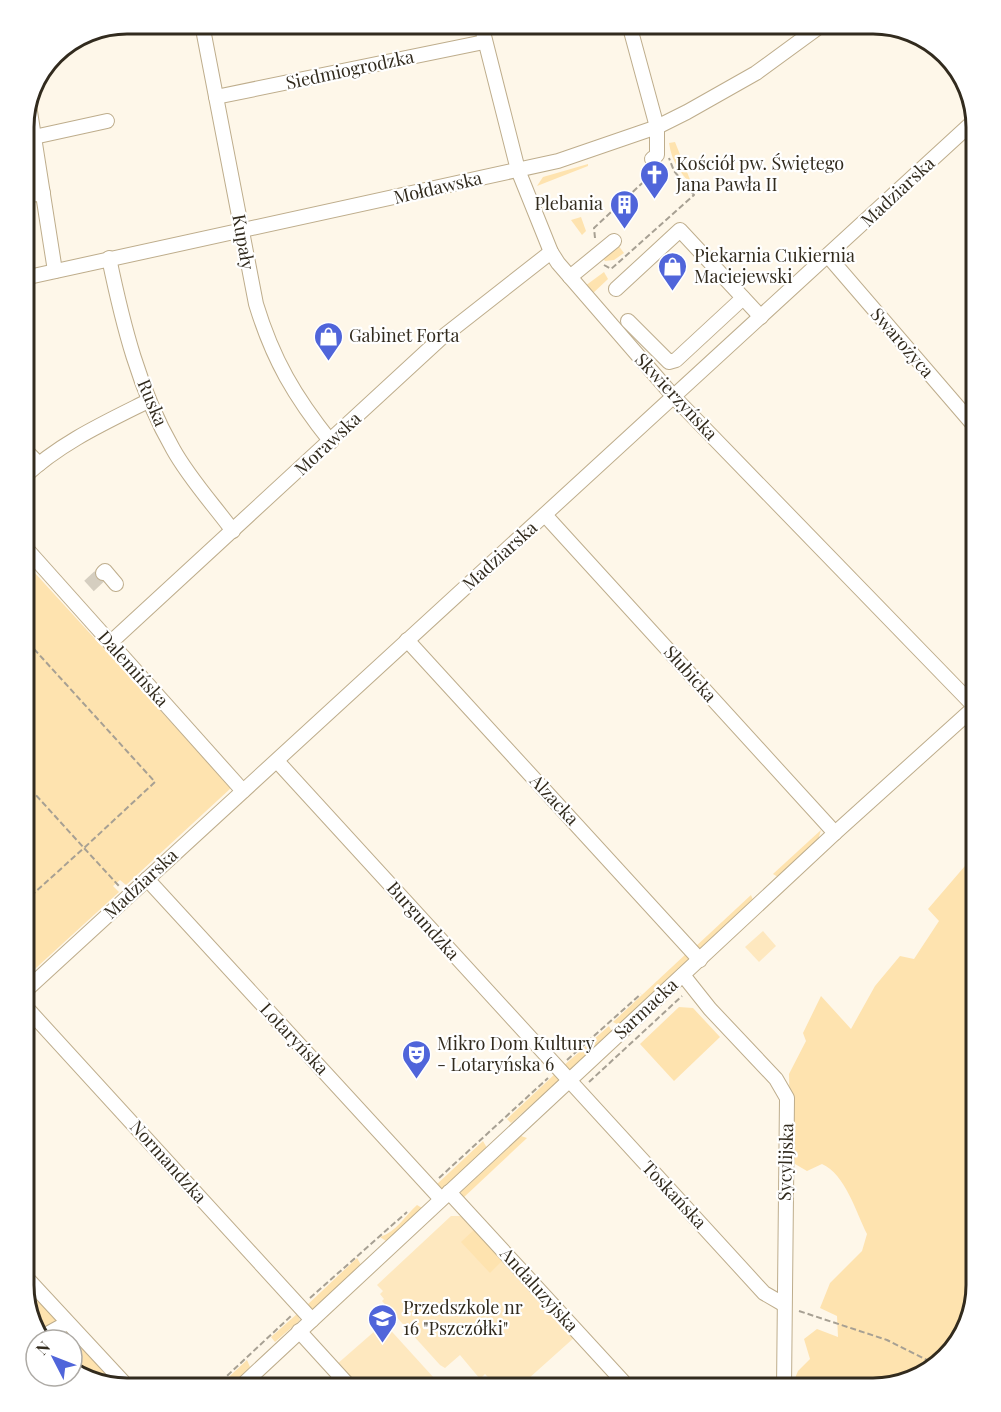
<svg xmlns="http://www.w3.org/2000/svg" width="1001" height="1412" font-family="'Playfair Display',serif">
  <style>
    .built { fill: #fee8bf }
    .green { fill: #fee3af }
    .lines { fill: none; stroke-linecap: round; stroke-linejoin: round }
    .minor-tunnel { stroke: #d5cec0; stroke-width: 14; stroke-dasharray: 14 7; stroke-linecap: butt }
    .minor-casing { stroke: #bead8c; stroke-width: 16 }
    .path { stroke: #a7a093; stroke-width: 2; stroke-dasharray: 6 3; stroke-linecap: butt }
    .minor { stroke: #fff; stroke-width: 14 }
    .labels { text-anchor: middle; stroke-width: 4.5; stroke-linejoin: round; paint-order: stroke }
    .street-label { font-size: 18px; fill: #322b1e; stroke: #fff }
    .poi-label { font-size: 18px; fill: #322b1e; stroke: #fff; text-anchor: start }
    .rim { fill: none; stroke: #322b1e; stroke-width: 3 }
  </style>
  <rect width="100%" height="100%" fill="#fef7e9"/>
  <g class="built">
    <polygon points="763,931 776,946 759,962 745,947"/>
    <polygon points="451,1216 467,1216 532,1288 529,1291 533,1295 537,1293 576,1336 518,1388 498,1388 485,1374 480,1379 460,1355 445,1368 440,1365 382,1301 384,1299 380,1294 383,1291 377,1285"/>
    <polygon points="384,1323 434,1378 423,1388 357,1388 336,1365"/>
  </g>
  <g class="green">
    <path d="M675,142L693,187C680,172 672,163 669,143Z"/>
    <polygon points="588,164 588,166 537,186 543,177"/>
    <polygon points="581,217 586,231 582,235 571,220"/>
    <polygon points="618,245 624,253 614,260 605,261 603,258"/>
    <polygon points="604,272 608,279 591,295 585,286"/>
    <polygon points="24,561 231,788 126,885 120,880 113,886 119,892 24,979"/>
    <polygon points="821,830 818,840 778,877 773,874"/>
    <path d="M977,852V1285L963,1336L925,1374L874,1388H791L798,1371L810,1359L804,1339L817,1329L838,1337L837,1316L820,1308L830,1283L862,1251L867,1234C856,1212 845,1174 822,1164L807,1171L795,1164L790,1127L789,1074L806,1041L803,1033L821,996L851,1029L875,986L900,956L914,959L939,921L928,909Z"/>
    <polygon points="751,895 753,900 699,951 694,948"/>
    <polygon points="687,953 690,960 619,1025 613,1022"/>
    <polygon points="679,1007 693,1008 720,1037 674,1081 640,1044"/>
    <polygon points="609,1026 612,1032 569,1071 562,1067"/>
    <polygon points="557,1072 561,1079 511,1123 507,1119"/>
    <polygon points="521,1136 527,1138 462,1199 461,1192"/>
    <polygon points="483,1141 487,1148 441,1190 435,1186"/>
    <path d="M417,1205L422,1208L386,1241L380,1237C397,1231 404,1217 417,1205Z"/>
    <polygon points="477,1227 505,1258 490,1273 461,1242"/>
    <polygon points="357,1258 361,1265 311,1311 305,1307"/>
    <polygon points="24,1284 121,1388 76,1374 72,1370 72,1340 42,1340 38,1336"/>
    <polygon points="297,1314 300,1320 275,1342 271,1337"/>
    <polygon points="247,1360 250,1367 228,1388 217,1388"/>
  </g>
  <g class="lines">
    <polyline class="minor-tunnel" points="89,586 103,573"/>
    <defs>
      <g id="minor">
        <path d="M202,24L256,304C273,360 295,397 331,442"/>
        <polyline points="481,24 518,170 551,252 558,263 674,397 975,707"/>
        <polyline points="629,24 657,127 657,155 652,159"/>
        <polyline points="216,97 484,42"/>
        <polyline points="29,105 55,271"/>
        <polyline points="34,137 107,121"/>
        <polyline points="24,196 43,193"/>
        <polyline points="828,256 977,429"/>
        <path d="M109,258C123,325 139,390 173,449C189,478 213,504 233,531"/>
        <polyline points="570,277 614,241"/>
        <polyline points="24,278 558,161 657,127 687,112 756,73 823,24"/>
        <polyline points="616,289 680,230 761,317"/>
        <polyline points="628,321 669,362 676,360 743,298"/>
        <polyline points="24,449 39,464"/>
        <path d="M24,477C60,443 104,423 148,401"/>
        <polyline points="545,515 835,833"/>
        <polyline points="24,546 243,791"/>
        <polyline points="103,573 105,571 116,584"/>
        <polyline points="407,640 700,960"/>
        <polyline points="110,643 440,339 551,252"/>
        <polyline points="277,761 764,1293 783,1304"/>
        <polyline points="147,879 441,1199"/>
        <polyline points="683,975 710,1009 776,1079 787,1098 784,1388"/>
        <polyline points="24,992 975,120"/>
        <polyline points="24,1005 312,1320"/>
        <polyline points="449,1192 629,1388"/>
        <polyline points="24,1275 127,1386"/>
        <polyline points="299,1331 351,1388"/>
        <polyline points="40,1338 67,1323"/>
        <polyline points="239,1388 835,833 977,705"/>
      </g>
    </defs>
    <use href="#minor" class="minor-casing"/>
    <g class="path">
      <polyline points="595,238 594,228 653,173"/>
      <polyline points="604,265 611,269 694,195 674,171 669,158"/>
      <polyline points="24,782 84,848 155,782 24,638"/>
      <polyline points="24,902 84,848 119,886"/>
      <polyline points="567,1060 641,994"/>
      <polyline points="589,1082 682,996"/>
      <polyline points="977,1087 969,1054 977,1017"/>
      <polyline points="439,1178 548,1078"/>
      <polyline points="310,1298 407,1212"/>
      <polyline points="799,1311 887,1340 935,1364"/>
      <polyline points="214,1388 291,1316"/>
    </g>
    <use href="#minor" class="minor"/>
  </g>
  <defs>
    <symbol id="church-pin" viewBox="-11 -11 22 30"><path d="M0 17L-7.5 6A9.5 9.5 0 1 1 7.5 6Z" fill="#5065da" stroke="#fff"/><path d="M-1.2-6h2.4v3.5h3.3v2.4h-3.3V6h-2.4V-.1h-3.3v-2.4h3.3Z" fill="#fff"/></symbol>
    <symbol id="building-pin" viewBox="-11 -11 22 30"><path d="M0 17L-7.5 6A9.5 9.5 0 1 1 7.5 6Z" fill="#5065da" stroke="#fff"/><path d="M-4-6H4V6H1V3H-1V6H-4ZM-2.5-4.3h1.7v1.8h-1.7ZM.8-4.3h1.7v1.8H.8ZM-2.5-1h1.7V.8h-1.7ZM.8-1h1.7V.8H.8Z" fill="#fff"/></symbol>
    <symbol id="shop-pin" viewBox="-11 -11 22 30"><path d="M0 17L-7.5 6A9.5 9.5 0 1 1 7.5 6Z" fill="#5065da" stroke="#fff"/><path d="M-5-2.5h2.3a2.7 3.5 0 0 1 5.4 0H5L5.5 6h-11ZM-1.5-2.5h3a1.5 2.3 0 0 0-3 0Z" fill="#fff"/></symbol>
    <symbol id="theatre-pin" viewBox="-11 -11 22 30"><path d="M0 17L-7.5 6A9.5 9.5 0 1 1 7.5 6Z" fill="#5065da" stroke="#fff"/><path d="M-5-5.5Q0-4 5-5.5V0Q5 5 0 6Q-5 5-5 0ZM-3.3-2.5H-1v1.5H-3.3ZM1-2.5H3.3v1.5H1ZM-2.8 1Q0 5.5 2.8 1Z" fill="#fff"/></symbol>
    <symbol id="school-pin" viewBox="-11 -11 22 30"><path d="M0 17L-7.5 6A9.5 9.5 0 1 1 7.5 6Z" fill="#5065da" stroke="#fff"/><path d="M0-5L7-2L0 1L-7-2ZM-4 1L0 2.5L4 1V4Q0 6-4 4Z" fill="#fff"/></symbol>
  </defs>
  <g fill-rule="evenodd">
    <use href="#church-pin" x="638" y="158" width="33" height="45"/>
    <use href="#building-pin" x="608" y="188" width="33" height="45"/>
    <use href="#shop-pin" x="656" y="250" width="33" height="45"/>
    <use href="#shop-pin" x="312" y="320" width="33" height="45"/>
    <use href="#theatre-pin" x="400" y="1038" width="33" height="45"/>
    <use href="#school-pin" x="366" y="1302" width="33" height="45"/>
  </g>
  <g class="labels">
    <g class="street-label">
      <text transform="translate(350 70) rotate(-12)" y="6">Siedmiogrodzka</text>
      <text transform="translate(438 188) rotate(-13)" y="6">Mołdawska</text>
      <text transform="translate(898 192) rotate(-43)" y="6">Madziarska</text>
      <text transform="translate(243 242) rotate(80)" y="6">Kupały</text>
      <text transform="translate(902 343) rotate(49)" y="6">Swarożyca</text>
      <text transform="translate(676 397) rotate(47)" y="6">Skwierzyńska</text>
      <text transform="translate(152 403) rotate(67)" y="6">Ruska</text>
      <text transform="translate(328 444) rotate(-43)" y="6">Morawska</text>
      <text transform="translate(500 556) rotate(-42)" y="6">Madziarska</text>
      <text transform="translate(133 669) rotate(48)" y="6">Dalemińska</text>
      <text transform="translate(690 674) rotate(48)" y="6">Słubicka</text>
      <text transform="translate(554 800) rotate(47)" y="6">Alzacka</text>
      <text transform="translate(141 884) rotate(-43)" y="6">Madziarska</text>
      <text transform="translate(423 921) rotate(48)" y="6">Burgundzka</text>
      <text transform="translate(646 1009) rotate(-43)" y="6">Sarmacka</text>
      <text transform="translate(294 1039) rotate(47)" y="6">Lotaryńska</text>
      <text transform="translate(168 1162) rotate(48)" y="6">Normandzka</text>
      <text transform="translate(786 1162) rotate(-88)" y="6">Sycylijska</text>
      <text transform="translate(674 1195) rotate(47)" y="6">Toskańska</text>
      <text transform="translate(539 1290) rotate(48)" y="6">Andaluzyjska</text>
    </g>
    <g class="poi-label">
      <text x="676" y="170">Kościół pw. Świętego<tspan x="676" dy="21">Jana Pawła II</tspan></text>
      <text x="603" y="210" text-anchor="end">Plebania</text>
      <text x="694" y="262">Piekarnia Cukiernia<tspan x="694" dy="21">Maciejewski</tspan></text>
      <text x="349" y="342">Gabinet Forta</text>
      <text x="437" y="1050">Mikro Dom Kultury<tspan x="437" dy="21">- Lotaryńska 6</tspan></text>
      <text x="403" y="1314">Przedszkole nr<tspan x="403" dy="21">16 "Pszczółki"</tspan></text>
    </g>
  </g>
  <path d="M0 0H1001V1412H0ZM127 34H873A93 93 0 0 1 966 127V1285A93 93 0 0 1 873 1378H127A93 93 0 0 1 34 1285V127A93 93 0 0 1 127 34Z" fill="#fff" fill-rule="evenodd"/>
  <path class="rim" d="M127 34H873A93 93 0 0 1 966 127V1285A93 93 0 0 1 873 1378H127A93 93 0 0 1 34 1285V127A93 93 0 0 1 127 34Z"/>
  <g transform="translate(54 1358) rotate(312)"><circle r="28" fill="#ffffff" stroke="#adaaa5" stroke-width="1.5"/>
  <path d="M0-4.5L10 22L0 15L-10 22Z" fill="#5065da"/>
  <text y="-9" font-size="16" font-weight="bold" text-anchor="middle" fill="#322b1e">N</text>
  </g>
</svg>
